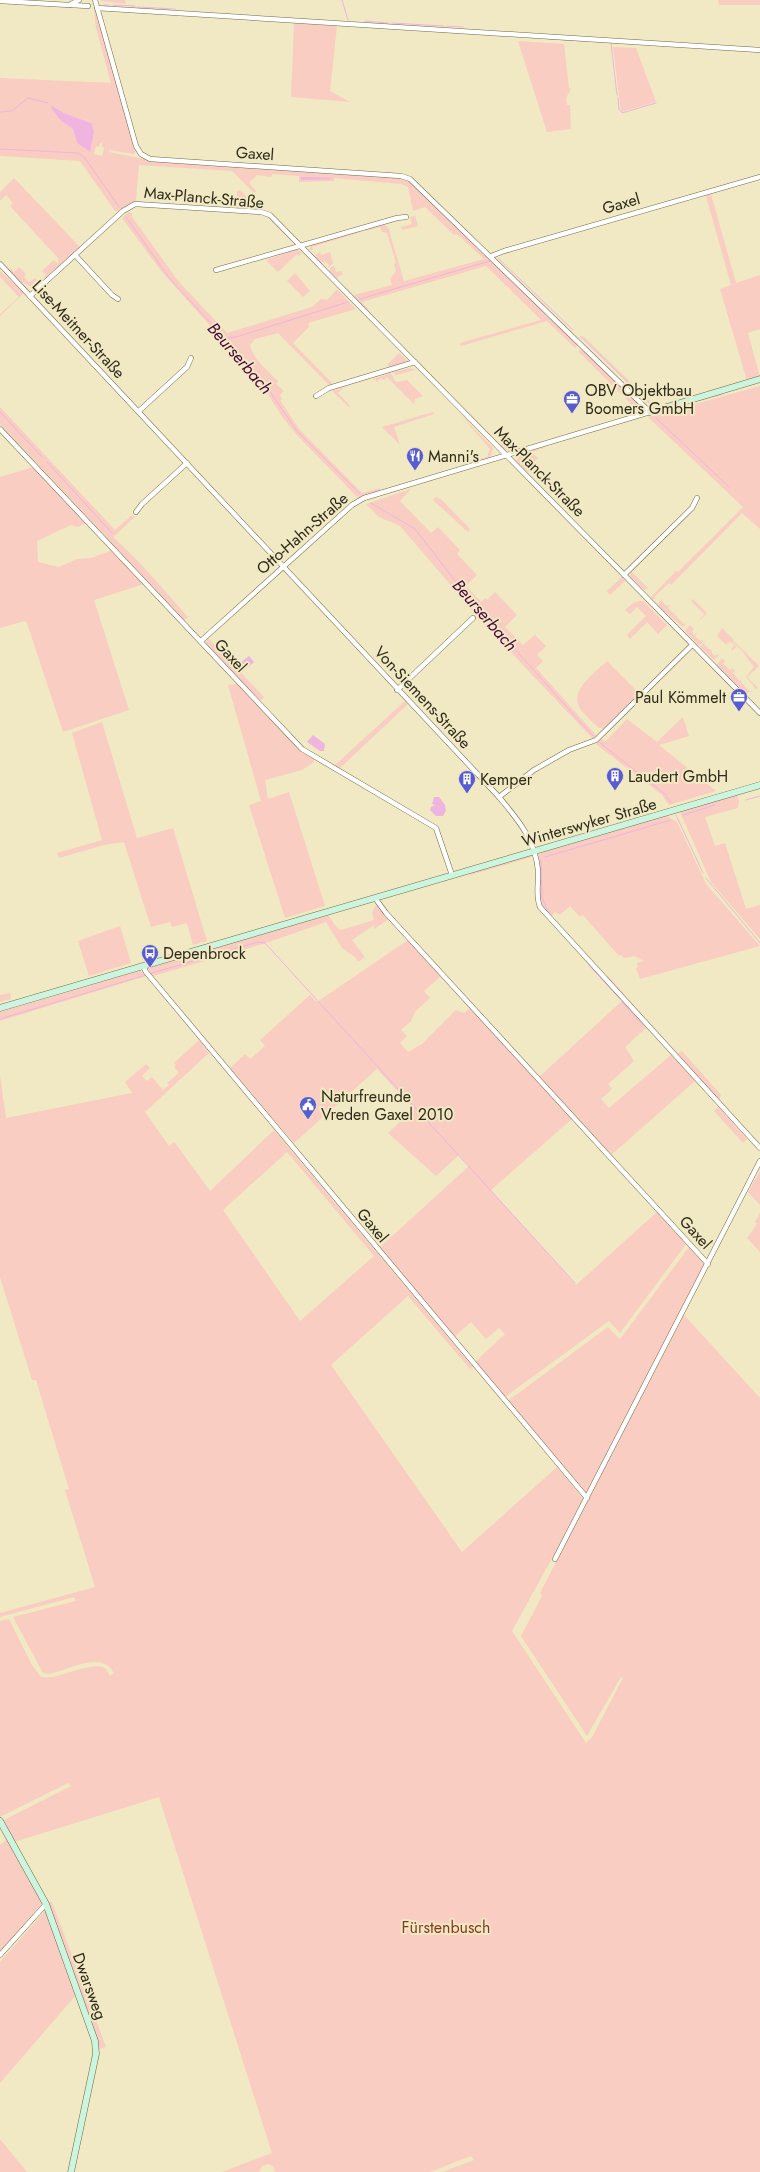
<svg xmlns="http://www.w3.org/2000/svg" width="760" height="2172" font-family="Jost,sans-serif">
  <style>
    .green { fill: #f9cdc1; fill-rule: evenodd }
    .water { fill: #efb4df }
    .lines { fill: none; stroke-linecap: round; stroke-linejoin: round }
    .stream { stroke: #efb4df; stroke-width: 1 }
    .street-casing { stroke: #716948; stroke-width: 5.5 }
    .secondary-casing { stroke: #716948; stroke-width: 7 }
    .street { stroke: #fff; stroke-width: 4.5 }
    .secondary { stroke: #cbf5df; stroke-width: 6 }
    .labels { text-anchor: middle; stroke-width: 4; stroke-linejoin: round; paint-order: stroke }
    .street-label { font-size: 16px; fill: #2e2b1c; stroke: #f1e9c3 }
    .poi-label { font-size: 16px; fill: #2e2b1c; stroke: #f1e9c3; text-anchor: start }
    .park-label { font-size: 16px; fill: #893720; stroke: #f1e9c3 }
    .water-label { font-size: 17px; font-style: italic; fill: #4a043e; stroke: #f1e9c3 }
  </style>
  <rect width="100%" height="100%" fill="#f1e9c3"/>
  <g class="green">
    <polygon points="101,0 125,0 126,4 102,1"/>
    <polygon points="718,0 760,0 760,5 719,5"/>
    <path d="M94,10H96L136,151L134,154L109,150V152L149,160L398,177L411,181L578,343L576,347L575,348L547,321L461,346L460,343L541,320L486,266L362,302L369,310L368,311L343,284L354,295L392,285L390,279L396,271L394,264L396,263L387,233L382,232L380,227L365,231L366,229L382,224L388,227L404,281L484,259L457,234L454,235L425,207L413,211L408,187L401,184L334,178V181L299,182V176L272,174L271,177L257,175L249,183L256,191L254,193L232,171L139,165L136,201L120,211H115L80,161L0,156V78L111,83L96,28ZM54,107L64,113L89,122L94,132L90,152L77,143L73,129L61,121L51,108ZM100,143H102V147L104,148L102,156L94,154L96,146L99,147Z"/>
    <polygon points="294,23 337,26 330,91 350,102 291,97"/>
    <polygon points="518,41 564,44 569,88 571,89 566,98 567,105 570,105 571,129 547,132"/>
    <polygon points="613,47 636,48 656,102 621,112"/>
    <polygon points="14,178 80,247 45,278 44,277 46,275 42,271 54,260 58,264 59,259 10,206 13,203 6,195 0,201 0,192"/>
    <polygon points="240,190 259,210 236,208 237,192"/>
    <polygon points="711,194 736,283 760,275 760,329 748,333 760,377 747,381 720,289 731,285 706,196"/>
    <polygon points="137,206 264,215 269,217 293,242 270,219 262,215"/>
    <path d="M129,212L132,213V217L179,282L227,333L312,307L321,299L327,300L337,289L356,309L308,323L309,327L293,343L333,384L329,385L278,333L255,339L250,345C253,359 268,371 278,381L276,384L284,391L280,395L282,399L280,400L299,429L362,493L380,488L379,491L358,498L296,434L283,418L259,380L162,272L122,218Z"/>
    <polygon points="415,216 418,226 402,230 401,227 412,224 410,217"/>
    <polygon points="359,231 361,232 312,247 313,250 309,250 311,245"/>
    <polygon points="295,250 298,250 302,253 299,256 297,254 278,272 266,260"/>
    <polygon points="320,252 321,255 330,252 333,263 328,268 329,265 325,261 321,263 314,256"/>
    <polygon points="334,266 336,272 341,271 343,275 340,275 337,278 338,279 329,271 331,267"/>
    <polygon points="19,267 26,274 24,277 29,282 35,278 40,283 33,288 20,281 26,287 31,289 25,287 9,271 10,268 14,272"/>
    <polygon points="0,271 24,293 0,316 0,314 19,297 0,277"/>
    <polygon points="295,273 310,291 303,297 287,281"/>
    <polygon points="583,336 653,404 651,405 582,337"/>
    <polygon points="580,350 584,351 643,408 643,411 639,412 578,351"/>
    <polygon points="399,353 408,361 390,367 387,365"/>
    <polygon points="410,368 416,370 395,375 394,372"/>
    <polygon points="391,373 395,381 398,382 407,380 423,396 415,399 414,404 387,377 384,380 381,378 377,382 375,379 373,381 373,379"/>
    <polygon points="361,382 343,388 338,393 350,406 349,407 332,391"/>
    <polygon points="760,386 760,529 742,513 673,583 671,585 669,583 655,596 655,599 652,599 651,597 676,571 678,572 743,507 648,417"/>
    <polygon points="722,393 723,395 659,411"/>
    <polygon points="0,407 115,530 131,516 135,517 113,537 139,562 188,617 184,620 0,424"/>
    <polygon points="433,412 434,414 394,427 400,445 382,427"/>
    <polygon points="458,412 493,448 490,458 455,467 487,457 490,449"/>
    <polygon points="549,439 514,451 508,451 500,446 503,443 508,449 513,447 514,450"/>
    <path d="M548,445C539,453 521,449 520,465L518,464L517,460L521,454Z"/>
    <path d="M532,453L538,458L527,468L529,471L528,472L521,466C524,458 523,456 532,453Z"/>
    <polygon points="33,467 87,523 77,527 71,525 37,541 38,562 59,567 77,559 91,558 113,550 144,584 94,600 129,710 63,732 27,623 25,621 0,628 0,477"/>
    <polygon points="411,489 400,501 431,533 438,527 460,550 457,554 477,575 466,586 481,602 485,598 487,600 495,592 517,615 505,627 523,645 535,635 546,646 537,655 543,661 536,668 596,735 593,739 484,624 400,526 379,517 366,504"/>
    <polygon points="436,497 439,499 440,498 470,529 468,532 433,500"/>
    <polygon points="631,572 633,573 648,588 644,590 630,576"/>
    <polygon points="622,577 625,581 610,595 607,591"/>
    <polygon points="663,598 662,601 667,606 670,605 668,608 673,613 676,611 674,614 684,624 687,623 683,627 659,607 659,602"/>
    <polygon points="693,599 707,613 698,622 704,614 691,601"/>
    <polygon points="639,601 643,601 667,625 658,634 647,622 630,639 627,635 646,616 637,607 630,614 625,610 633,603"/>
    <polygon points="690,625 694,629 692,631 694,635 697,633 695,636 701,641 704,640 699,646 685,631"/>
    <polygon points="722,628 734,640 732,642 736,647 732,651 731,649 734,646 730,641 726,645 717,636"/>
    <polygon points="208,638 264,697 260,701 206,643"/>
    <polygon points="705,641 704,644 710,650 713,649 711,652 715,656 718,654 719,655 714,660 700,647"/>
    <polygon points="734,641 759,666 747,677 758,688 756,689 746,677 754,667 739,647 736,649 738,647 733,642"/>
    <polygon points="722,658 725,661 723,664 730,670 732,668 735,671 733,673 740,681 742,679 741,682 749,691 752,691 747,693 744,692 717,665"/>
    <path d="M607,661L639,693L604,728H599C593,722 580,712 578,704C573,687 597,671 607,661Z"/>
    <polygon points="235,684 239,685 300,751 314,759 314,762 302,770 265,780 268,799 289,792 325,906 285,918 249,805 261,801 228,685"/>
    <polygon points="405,701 408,704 339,769 334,766"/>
    <polygon points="683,717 689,736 659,745 716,791 669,805 662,795 596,744 602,739 605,742 627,719 657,742"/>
    <polygon points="102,722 137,838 173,828 207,941 193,945 187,923 172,927 170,922 151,927 124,842 104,845 59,858 57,853 102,840 72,733"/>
    <polygon points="737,795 739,801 738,808 705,817 715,846 725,843 746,909 760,905 760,939 711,882 680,812"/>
    <path d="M667,816L677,822L706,884L760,946L640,979L636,968L638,967L637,963L644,961L634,956L624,958L621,955L619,956L583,915L580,917L570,906L560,915L555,912L550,917C534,900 539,877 538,855L547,851Z"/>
    <polygon points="530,855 532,857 470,875 470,872"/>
    <polygon points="376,905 389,919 374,929 374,925 352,940 365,957 358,962 356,958 342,948 326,922 263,944 153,976 147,968 328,915 338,929 341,930 374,920 372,912"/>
    <polygon points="120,926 131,963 89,976 78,941"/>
    <polygon points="408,940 441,976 424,991 430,998 415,1012 411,1021 401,1030 407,1036 400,1043 408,1052 422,1044 456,1010 464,1013 470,1008 572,1119 491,1190 576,1285 657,1212 686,1244 620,1333 609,1321 505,1397 475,1362 505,1334 499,1328 486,1339 471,1322 454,1337 379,1248 469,1166 459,1155 436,1176 388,1133 414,1109 377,1069 294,1143 230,1068 245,1054 250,1059 265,1046 260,1040 310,995 317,1002"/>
    <polygon points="140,970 146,976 0,1021 0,1011"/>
    <polygon points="607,975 677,1054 682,1051 721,1095 719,1100 605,978"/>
    <polygon points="10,993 11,999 0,1002 0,995"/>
    <polygon points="622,1001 646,1028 625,1047 634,1061 608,1084 612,1089 601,1099 609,1108 671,1055 695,1081 610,1156 538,1078"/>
    <path d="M199,1040L209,1053L145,1112L169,1146L174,1142L176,1144L210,1191L274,1130L473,1367L470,1369L408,1296L331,1365L462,1552L557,1467L584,1500L512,1631L586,1743L592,1737L623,1678L621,1677L587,1736L521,1636L542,1596L540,1593L684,1315L760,1398V2172H442L474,2160L471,2156L430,2172H275L273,2166L268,2164L262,2166L259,2172H222L272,2153L159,1797L14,1842L2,1821L71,1786L68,1783L0,1817V1621L9,1619L32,1665L41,1677C59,1681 92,1659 106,1669L110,1676L114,1673C101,1649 68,1671 48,1674L43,1673L13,1617L76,1601L74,1597L0,1617V1613L95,1587L65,1490L69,1489L36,1380H32L0,1277V1075L6,1118L132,1093L125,1082L146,1064L150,1068L142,1076L147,1081L152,1077L163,1090L169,1085L167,1083L179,1073L174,1067L176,1065L174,1063ZM287,1152L374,1256L300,1321L223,1210Z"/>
    <polygon points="718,1107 747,1139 743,1143 714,1111"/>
    <polygon points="760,1171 760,1205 748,1192"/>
    <polygon points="760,1213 760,1252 747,1238 757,1224 755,1222"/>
    <polygon points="689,1247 705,1264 587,1494 583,1491 508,1402 509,1400 608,1327 620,1339"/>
    <polygon points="7,1839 42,1903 0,1953 0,1845"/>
    <polygon points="47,1902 52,1902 106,2047 99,2049"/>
    <polygon points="45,1911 76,1995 0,2083 0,1962"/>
    <polygon points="0,2139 27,2172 0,2172"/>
  </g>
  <g class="water">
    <polygon points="52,106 64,113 91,123 94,132 90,152 77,143 73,129 61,121 51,108"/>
    <polygon points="310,177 331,178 332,179 301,180 301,177"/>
    <polygon points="249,656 254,662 241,673 235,667"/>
    <polygon points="313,735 325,744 324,751 320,751 307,742"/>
    <polygon points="434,797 439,797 445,805 446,811 443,816 436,816 430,810 431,807 435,805 432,804"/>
  </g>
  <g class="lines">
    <g class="stream">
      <polyline points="342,0 348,20"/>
      <polyline points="104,5 110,5"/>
      <polyline points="113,5 135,6"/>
      <polyline points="138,7 175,9"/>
      <polyline points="365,21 388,23"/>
      <polyline points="392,23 444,26"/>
      <polyline points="447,26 463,27"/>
      <polyline points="548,39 603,42"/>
      <polyline points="611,43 617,95"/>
      <polyline points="618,98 619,110 622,113 656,103"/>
      <polyline points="0,112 12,111 28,98 48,103"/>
      <polyline points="0,149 78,153 85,158 119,207"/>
      <polyline points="126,217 170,279 259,376 297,431 360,494"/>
      <polyline points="498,258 573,330"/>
      <polyline points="360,299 490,261"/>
      <polyline points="580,336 651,405"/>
      <polyline points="225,338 236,337 348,302"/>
      <polyline points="0,412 42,457"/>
      <polyline points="656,418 729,487"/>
      <polyline points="47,462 112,533"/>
      <polyline points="371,503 415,529 467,596 593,736"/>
      <polyline points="600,743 665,794 671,803"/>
      <polyline points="746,800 760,796"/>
      <polyline points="676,815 703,873"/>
      <polyline points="683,815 715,805"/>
      <polyline points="545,857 671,820"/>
      <polyline points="541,860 542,898 549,913"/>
      <polyline points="706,878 760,943"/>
      <polyline points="588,964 620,999"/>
      <polyline points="149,974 258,942 265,943 575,1283"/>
      <polyline points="622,1002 643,1025"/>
      <polyline points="0,1019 146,975"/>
    </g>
    <defs>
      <g id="street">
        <polyline points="95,0 136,146 141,154 150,159 401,176 410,179 650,412 364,498 352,505 201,641"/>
        <polyline points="0,1 69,5 79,0"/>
        <polyline points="71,5 88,6"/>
        <polyline points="97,8 760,50"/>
        <polyline points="75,255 112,295 118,299"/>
        <polyline points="491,256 504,251 760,177"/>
        <path d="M0,264L499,797C518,820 535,839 538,870C539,883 535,895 540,907L760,1148"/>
        <polyline points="216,270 397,218 406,217"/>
        <polyline points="30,296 123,211 135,204 261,212 270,215 760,713"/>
        <polyline points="316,396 329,388 415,362"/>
        <polyline points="139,411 187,367 191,358"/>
        <polyline points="0,429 302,749 436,828 452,875"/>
        <polyline points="136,512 142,504 187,463"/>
        <polyline points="624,575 692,508 697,498"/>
        <polyline points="397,690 473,618"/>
        <polyline points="499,797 534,770 569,750 596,740 692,645"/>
        <polyline points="375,898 386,913 708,1264"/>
        <polyline points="143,966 146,972 587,1498"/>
        <polyline points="555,1559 760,1161"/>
        <polyline points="0,1955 46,1904"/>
      </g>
      <g id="secondary">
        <polyline points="650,412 760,379"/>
        <polyline points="0,1008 760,785"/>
        <polyline points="0,1821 46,1904 95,2041 96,2054 71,2172"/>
      </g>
    </defs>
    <use href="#street" class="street-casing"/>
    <use href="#secondary" class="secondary-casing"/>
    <use href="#street" class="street"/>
    <use href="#secondary" class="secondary"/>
  </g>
  <defs>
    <symbol id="office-pin" viewBox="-11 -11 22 30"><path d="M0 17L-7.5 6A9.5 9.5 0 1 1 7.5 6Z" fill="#575cd3" stroke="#f1e9c3"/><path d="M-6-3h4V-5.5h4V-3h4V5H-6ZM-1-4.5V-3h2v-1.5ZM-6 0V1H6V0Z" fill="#fff"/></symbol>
    <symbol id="restaurant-pin" viewBox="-11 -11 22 30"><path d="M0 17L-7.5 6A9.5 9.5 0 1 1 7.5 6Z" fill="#575cd3" stroke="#f1e9c3"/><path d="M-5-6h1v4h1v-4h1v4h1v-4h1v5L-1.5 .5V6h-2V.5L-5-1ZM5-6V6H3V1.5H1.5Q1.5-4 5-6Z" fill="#fff"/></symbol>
    <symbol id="building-pin" viewBox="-11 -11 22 30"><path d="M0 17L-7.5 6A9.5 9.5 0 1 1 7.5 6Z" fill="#575cd3" stroke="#f1e9c3"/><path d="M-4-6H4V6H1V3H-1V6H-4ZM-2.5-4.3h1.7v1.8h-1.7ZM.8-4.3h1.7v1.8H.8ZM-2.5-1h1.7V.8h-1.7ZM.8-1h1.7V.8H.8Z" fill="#fff"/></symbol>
    <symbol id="bus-pin" viewBox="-11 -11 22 30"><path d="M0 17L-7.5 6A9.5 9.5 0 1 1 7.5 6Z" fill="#575cd3" stroke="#f1e9c3"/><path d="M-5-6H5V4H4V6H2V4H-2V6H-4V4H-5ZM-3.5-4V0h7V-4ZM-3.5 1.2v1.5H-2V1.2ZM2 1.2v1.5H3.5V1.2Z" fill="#fff"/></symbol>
    <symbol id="civic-pin" viewBox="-11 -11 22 30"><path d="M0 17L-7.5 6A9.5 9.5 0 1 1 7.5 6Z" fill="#575cd3" stroke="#f1e9c3"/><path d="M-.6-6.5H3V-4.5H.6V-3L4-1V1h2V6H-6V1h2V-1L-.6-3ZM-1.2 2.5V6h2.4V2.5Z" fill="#fff"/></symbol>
  </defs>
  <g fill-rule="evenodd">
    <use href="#office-pin" x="562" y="389" width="20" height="27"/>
    <use href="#restaurant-pin" x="405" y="446" width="20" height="27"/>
    <use href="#office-pin" x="729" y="687" width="20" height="27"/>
    <use href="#building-pin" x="605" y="766" width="20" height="27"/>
    <use href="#building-pin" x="457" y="769" width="20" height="27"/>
    <use href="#bus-pin" x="140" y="943" width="20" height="27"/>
    <use href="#civic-pin" x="298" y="1095" width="20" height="27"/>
  </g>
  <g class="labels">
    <g class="street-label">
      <text transform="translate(255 153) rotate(4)" y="6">Gaxel</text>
      <text transform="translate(204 197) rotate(5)" y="6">Max-Planck-Straße</text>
      <text transform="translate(621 203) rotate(-16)" y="6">Gaxel</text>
      <text transform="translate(79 329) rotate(47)" y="6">Lise-Meitner-Straße</text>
      <text transform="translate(540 471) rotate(45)" y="6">Max-Planck-Straße</text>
      <text transform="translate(302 533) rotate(-41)" y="6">Otto-Hahn-Straße</text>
      <text transform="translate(231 655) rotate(47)" y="6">Gaxel</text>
      <text transform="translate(423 697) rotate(47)" y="6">Von-Siemens-Straße</text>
      <text transform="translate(589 822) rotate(-16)" y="6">Winterswyker Straße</text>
      <text transform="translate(373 1225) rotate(50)" y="6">Gaxel</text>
      <text transform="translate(696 1232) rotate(47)" y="6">Gaxel</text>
      <text transform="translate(90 1986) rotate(70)" y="6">Dwarsweg</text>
    </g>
    <g class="poi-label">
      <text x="585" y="396">OBV Objektbau<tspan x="585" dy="18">Boomers GmbH</tspan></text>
      <text x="428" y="462">Manni's</text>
      <text x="726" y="703" text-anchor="end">Paul Kömmelt</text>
      <text x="628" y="782">Laudert GmbH</text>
      <text x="480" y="785">Kemper</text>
      <text x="163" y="959">Depenbrock</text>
      <text x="321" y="1102">Naturfreunde<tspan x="321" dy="18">Vreden Gaxel 2010</tspan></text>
    </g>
    <g class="park-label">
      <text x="446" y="1933">Fürstenbusch</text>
    </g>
    <g class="water-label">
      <text transform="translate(240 358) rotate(49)" y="6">Beurserbach</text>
      <text transform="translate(485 615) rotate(49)" y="6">Beurserbach</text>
    </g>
  </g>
</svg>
